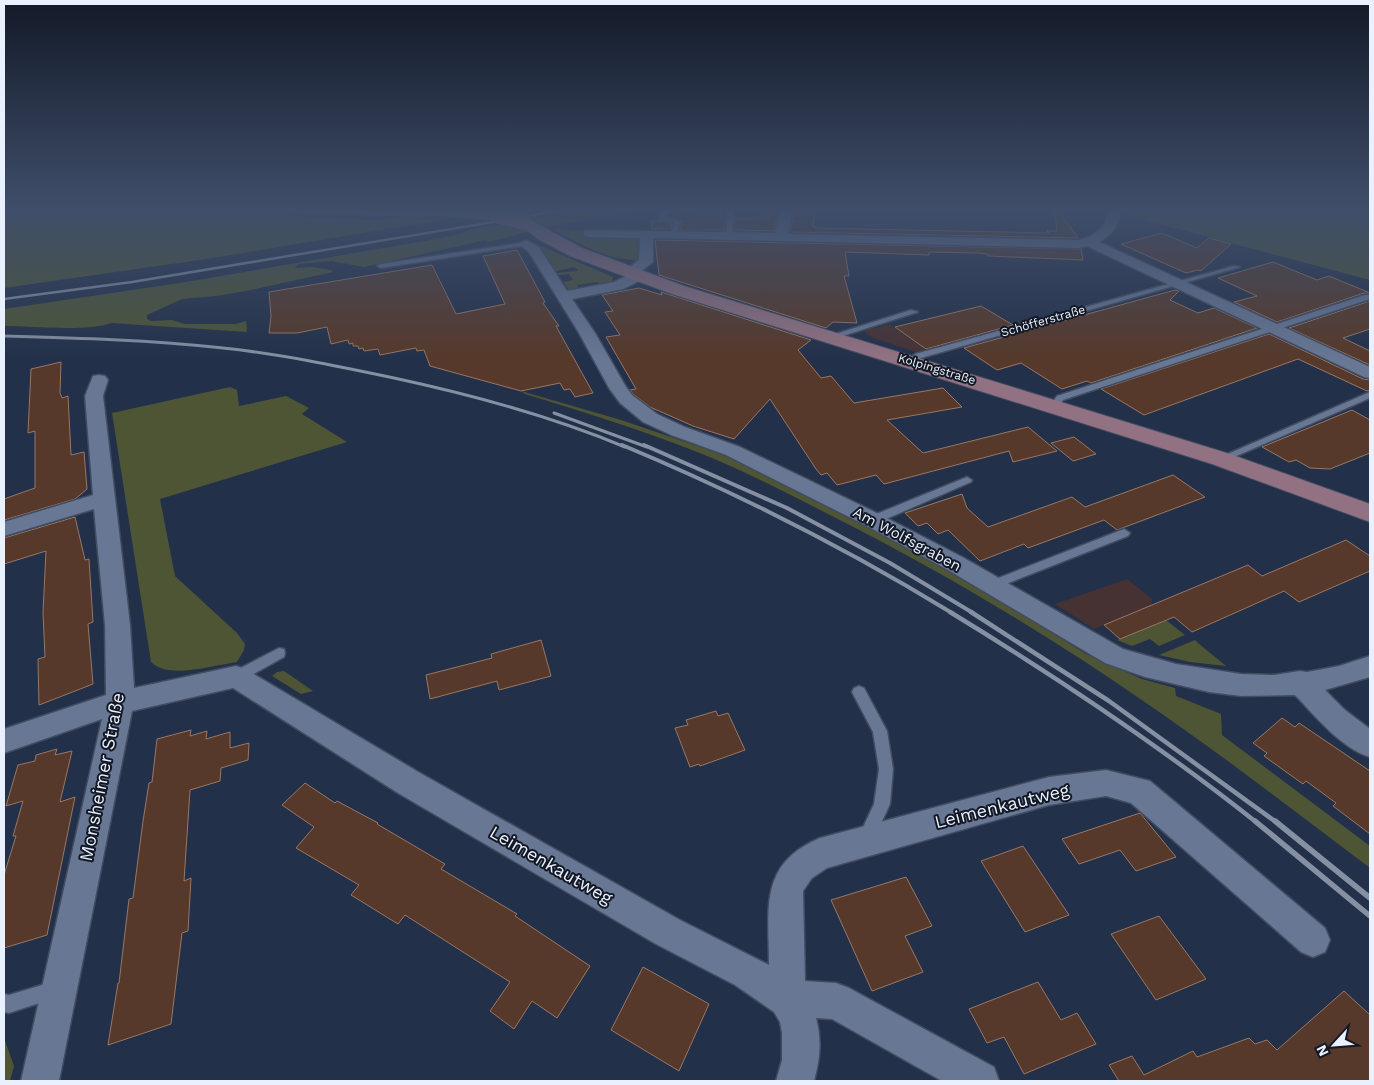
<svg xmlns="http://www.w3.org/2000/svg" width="1374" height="1085" font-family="'Work Sans',sans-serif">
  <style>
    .industrial { fill: #463233 }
    .green { fill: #4d5535 }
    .building { fill: #56392a; stroke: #987765 }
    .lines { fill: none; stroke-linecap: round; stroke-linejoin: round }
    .lane-casing { stroke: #414c61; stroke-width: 3 }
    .street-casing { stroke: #414c61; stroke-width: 3 }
    .secondary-casing { stroke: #414c61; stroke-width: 2 }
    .lane { fill: #677794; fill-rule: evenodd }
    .street { fill: #677794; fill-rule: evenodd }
    .secondary { fill: #927282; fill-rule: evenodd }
    .rail-far4 { stroke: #8690a3; stroke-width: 2.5 }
    .rail-far3 { stroke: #8690a3; stroke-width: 3 }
    .rail-far2 { stroke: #8690a3; stroke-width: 4 }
    .rail-far1 { stroke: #8690a3; stroke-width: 4.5 }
    .rail { stroke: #8690a3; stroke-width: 5.5 }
    .secondary-bridge-casing { stroke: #414c61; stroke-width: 18; stroke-linecap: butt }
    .secondary-bridge { stroke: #927282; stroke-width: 17 }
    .labels { text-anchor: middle; stroke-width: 4; stroke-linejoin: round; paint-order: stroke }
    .far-street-label { font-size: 12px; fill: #eaf1fe; stroke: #121824 }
    .street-label { font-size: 15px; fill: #eaf1fe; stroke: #121824 }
    .near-street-label { font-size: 18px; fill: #eaf1fe; stroke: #121824 }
  </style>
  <rect width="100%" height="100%" fill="#233049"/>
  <g class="industrial">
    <polygon points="890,324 926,349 916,352 873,338 865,332 867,330"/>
    <polygon points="1127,579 1152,599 1151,606 1094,629 1055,604"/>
  </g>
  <g class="green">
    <polygon points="22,209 241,209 309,217 376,220 408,217 453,218 213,258 4,288 4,219"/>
    <path d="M586,209H641L552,226L488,242L486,240L364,267L332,261L299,264L295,268L312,267L331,270L333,272L251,290L216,296L182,299L147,315V319L151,321L172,320L185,324H236L246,321L247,332L111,323C88,332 30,326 4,326V309L186,282L430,240L456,235L472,229Z"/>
    <polygon points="1135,209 1326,209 1340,211 1370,209 1370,280 1133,217"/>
    <path d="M556,229L585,231L583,236L638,237L640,239V259L637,261C629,259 621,259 613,257C592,251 573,241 554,230Z"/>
    <polygon points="541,246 613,277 612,282 616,283 601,286 598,282 577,285 580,290 569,290 563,282 573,280 569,274 559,275 555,273 578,271 575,267 552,272 537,247"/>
    <path d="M230,387L237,390L239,406L286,396L309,408L302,414L347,442L160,499L175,576L237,633L245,644L244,650L237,662C214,665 168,680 151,662L112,413Z"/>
    <path d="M521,391L621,420L724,455L864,523L1017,611L1086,654L1142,679L1175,688L1176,696L1221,714L1222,735L1370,846V868C1297,813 1225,757 1149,705C1047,634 941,571 830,515C785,492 739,468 692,450C638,429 581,411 525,394Z"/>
    <polygon points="1166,620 1185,635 1159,646 1150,639 1132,646 1117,640"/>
    <polygon points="1195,640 1198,643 1226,666 1190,662 1159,655"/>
    <polygon points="284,671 313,691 301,694 272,676 277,672"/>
    <polygon points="4,1038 14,1066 10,1081 4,1081"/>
  </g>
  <g class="building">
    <polygon points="764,209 779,209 774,231 734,230 735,218 761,219"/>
    <polygon points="795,209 816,209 813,226 818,228 1049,233 1047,231 1057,231 1054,209 1057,209 1078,238 790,232"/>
    <polygon points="675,211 722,212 721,218 725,218 725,230 680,230 682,221 673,218"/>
    <polygon points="651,221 663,221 672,224 671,229 652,229"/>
    <polygon points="1162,233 1197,248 1209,238 1231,244 1201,271 1198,270 1186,273 1121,244"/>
    <polygon points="655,240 1081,249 1083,260 988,256 987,254 977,253 929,252 929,255 845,252 849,276 844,276 857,323 833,322 826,328 659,275"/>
    <polygon points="517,250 545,302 543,303 559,326 556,326 593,393 575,397 570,389 564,390 560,383 521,391 430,366 424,350 417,351 416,348 380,355 378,349 364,351 363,348 359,349 358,346 353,346 353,343 349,344 348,340 331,344 327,327 297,333 269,333 271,316 269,292 432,265 456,314 505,304 483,256"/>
    <polygon points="1273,262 1317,280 1329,276 1370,293 1364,293 1277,322 1234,302 1257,296 1218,278"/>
    <polygon points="639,288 662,295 661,292 811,340 798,350 821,378 831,376 854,403 943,388 962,407 887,420 923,453 1028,427 1057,451 1013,462 1009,451 884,484 876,475 837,485 827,473 821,475 816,469 770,399 734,439 693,426 650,407 633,394 630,390 636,389 606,337 620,335 605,312 613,311 602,295"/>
    <polygon points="1175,290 1179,291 1170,300 1198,313 1214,308 1257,328 1091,383 1087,381 1062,389 1021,363 997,370 964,348"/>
    <polygon points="1370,301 1370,329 1343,338 1370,351 1370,365 1289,328"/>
    <polygon points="981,306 1013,325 926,349 895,327"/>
    <polygon points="1269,334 1363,379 1370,380 1370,390 1367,391 1298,359 1144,415 1101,389"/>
    <polygon points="61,362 60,393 62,398 68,396 71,455 84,452 87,489 75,499 4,520 4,499 35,488 35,431 28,433 31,369"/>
    <polygon points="1352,410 1370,420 1370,453 1330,469 1310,468 1296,460 1289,462 1262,447"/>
    <polygon points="1074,437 1096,454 1073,461 1051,443"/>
    <polygon points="1173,475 1205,497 1117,530 1104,520 1028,548 1024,544 980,561 948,530 938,534 927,523 918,526 905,513 962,494 967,508 988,527 1072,497 1085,507"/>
    <polygon points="75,517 85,560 89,559 93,622 88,624 93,684 39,705 38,659 45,657 43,613 46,551 4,564 4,538"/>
    <polygon points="1346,540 1370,556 1370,571 1299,602 1284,591 1192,632 1174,617 1120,639 1104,625 1248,565 1262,576"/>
    <polygon points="541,640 551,676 499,690 497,681 430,699 426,675 492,658 491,654"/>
    <polygon points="716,711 718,716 728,713 745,750 700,766 699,764 690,767 675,728 688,725 686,720"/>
    <polygon points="1282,718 1295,727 1299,723 1370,771 1370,834 1333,806 1336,803 1306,781 1303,784 1264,756 1267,753 1253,743"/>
    <polygon points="191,730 190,736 207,731 206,739 230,732 230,748 249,743 248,760 221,768 220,781 190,790 184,881 191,878 188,931 182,933 171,1024 108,1045 118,983 119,983 129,899 133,898 143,821 149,783 152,782 157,739"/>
    <polygon points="57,749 55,755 72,751 60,802 75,797 47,935 4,948 4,875 16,836 13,836 23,801 6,806 18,765 35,761 36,755"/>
    <polygon points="305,783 335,803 337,801 378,823 377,824 445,864 441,869 517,914 515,916 590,966 557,1018 532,1001 514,1029 490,1011 510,982 405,915 398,924 351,895 359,885 296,848 314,827 282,805"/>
    <polygon points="1140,813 1176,857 1136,871 1120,850 1079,864 1062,839"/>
    <polygon points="1023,846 1069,915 1025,932 981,861"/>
    <polygon points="906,877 932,926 905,936 923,972 872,991 831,900"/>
    <polygon points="1159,916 1206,979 1156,1000 1111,934"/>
    <polygon points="643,967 709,1004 679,1071 611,1030"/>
    <polygon points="1038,982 1061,1020 1077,1013 1096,1044 1024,1074 1004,1037 987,1043 969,1009"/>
    <polygon points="1344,991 1370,1015 1370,1081 1119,1081 1109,1065 1132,1056 1144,1075 1193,1051 1197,1057 1249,1038 1255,1044 1267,1040 1277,1050"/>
  </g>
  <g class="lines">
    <defs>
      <g id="lane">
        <polygon points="666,209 675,209 665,214 665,217 680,222 676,237 671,236 674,223 659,218 660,212"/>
        <polygon points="728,209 734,209 732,237 729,239 726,237"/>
        <polygon points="526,242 529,244 528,245 381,268 377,266 381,264"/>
        <polygon points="1234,266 1240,267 921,358 912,365 908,362 915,354"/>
        <polygon points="1365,295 1370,295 1370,299 1063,400 1058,408 1052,408 1050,406 1057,396"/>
        <polygon points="911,310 918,312 833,339 826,337"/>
        <polygon points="1370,392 1370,398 1225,461 1217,461 1216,459"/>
        <polygon points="967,477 972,480 971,482 877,523 873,524 868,520 869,517"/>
        <polygon points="1124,529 1130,533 1128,536 996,588 988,588 986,585 988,582"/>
        <polygon points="279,648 284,649 285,653 284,657 241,681 236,682 231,681 229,677 231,673"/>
        <polygon points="859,686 864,688 887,731 893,769 890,804 872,843 866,846 860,843 858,838 874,804 879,769 873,732 852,692 854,688"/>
        <polygon points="55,981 61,984 64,990 61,996 9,1013 4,1012 4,994 9,995"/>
      </g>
      <g id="street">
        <path d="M781,209H793L788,234L1079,240C1095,236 1107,227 1109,209H1121C1120,224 1112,235 1099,242L1370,367V378L1364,377L1087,246L1079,248L653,238V262L640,272L645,276L643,279L623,289L572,299L595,333L626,387L632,395L657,414L685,427L740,447L881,515L964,558L1123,649L1176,664L1241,674L1274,675L1300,671L1307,672L1339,666L1370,656V677L1325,690L1345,710L1370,729V757C1342,749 1315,716 1295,695L1241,696L1209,692L1145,677L1105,663L948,570L865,525L726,455L671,435L643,422L620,403L609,388L579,333L529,252L519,244L526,240L539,247L567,291L614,282L626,276L622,273L639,260L640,238L590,237L585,236L583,233L585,230L775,233Z"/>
        <path d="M99,375L105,376L108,380L103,396L130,625L134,688L236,666L245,669L420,773L680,920L769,965C769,909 758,864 820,838L1049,777L1106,770L1150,781L1325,928L1330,940L1325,952L1313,957L1301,952L1131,803L1106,796L1049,805L827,868L812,878L803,891L805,981L836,983L849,988L994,1067L999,1081H942L832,1019L816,1018C822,1040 820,1059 814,1081H776L782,1060V1033L780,1022L774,1012L735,985L656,944L398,793L233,688L132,711L59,1081H21L102,719L4,753V729L106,695L105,625L94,509L4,536V522L93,495L85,396L93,376Z"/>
      </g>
      <g id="secondary">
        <polygon points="292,209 480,209 503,212 506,215 503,218 498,220 443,216 299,214"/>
        <polygon points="523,216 582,248 684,286 1230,454 1370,504 1370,522 1212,464 672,294 570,256 538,239 515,221 518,218"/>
      </g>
    </defs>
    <use href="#lane" class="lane-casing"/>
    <use href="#street" class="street-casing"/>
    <use href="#secondary" class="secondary-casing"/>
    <use href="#lane" class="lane"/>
    <use href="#street" class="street"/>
    <use href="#secondary" class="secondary"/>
    <polyline class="rail-far4" points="4,299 132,282 571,209"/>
    <g class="rail-far3">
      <path d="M4,336C77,338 150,340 223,348C280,354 337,366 394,378C473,395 551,416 625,447"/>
      <polyline points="554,413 647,447"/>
    </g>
    <g class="rail-far2">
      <path d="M622,445C737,493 846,548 952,613"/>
      <polyline points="644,445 787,508 890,563 973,613"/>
    </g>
    <g class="rail-far1">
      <path d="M950,612C1055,676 1159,745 1256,822"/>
      <polyline points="971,612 1109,701 1276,822"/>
    </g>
    <g class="rail">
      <polyline points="1255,821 1370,916"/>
      <polyline points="1275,821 1370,898"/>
    </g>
    <defs>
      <polyline id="secondary-bridge" points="498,215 523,221"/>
    </defs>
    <use href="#secondary-bridge" class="secondary-bridge-casing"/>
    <use href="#secondary-bridge" class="secondary-bridge"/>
  </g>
  <linearGradient id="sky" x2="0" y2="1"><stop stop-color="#131a28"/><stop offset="0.58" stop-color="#3f4e6a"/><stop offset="1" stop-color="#3f4e6a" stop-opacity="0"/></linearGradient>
  <rect width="1374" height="361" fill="url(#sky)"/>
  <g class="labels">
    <g class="far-street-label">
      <text transform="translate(1043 321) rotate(-16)" y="4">Schöfferstraße</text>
      <text transform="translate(937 369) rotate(17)" y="4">Kolpingstraße</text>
    </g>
    <g class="street-label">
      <text transform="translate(907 539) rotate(28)" y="5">Am Wolfsgraben</text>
    </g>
    <g class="near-street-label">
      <text transform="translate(102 777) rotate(-79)" y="6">Monsheimer Straße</text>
      <text transform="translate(1002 806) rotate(-14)" y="6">Leimenkautweg</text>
      <text transform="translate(551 865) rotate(30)" y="6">Leimenkautweg</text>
    </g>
  </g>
  <rect width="1374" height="1085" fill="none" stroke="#eaf1fe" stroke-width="10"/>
  <g transform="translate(1334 1045) rotate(244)" stroke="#121824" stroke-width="4" paint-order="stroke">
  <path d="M0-4L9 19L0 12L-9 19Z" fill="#eaf1fe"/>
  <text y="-8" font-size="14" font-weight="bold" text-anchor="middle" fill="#eaf1fe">N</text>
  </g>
</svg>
